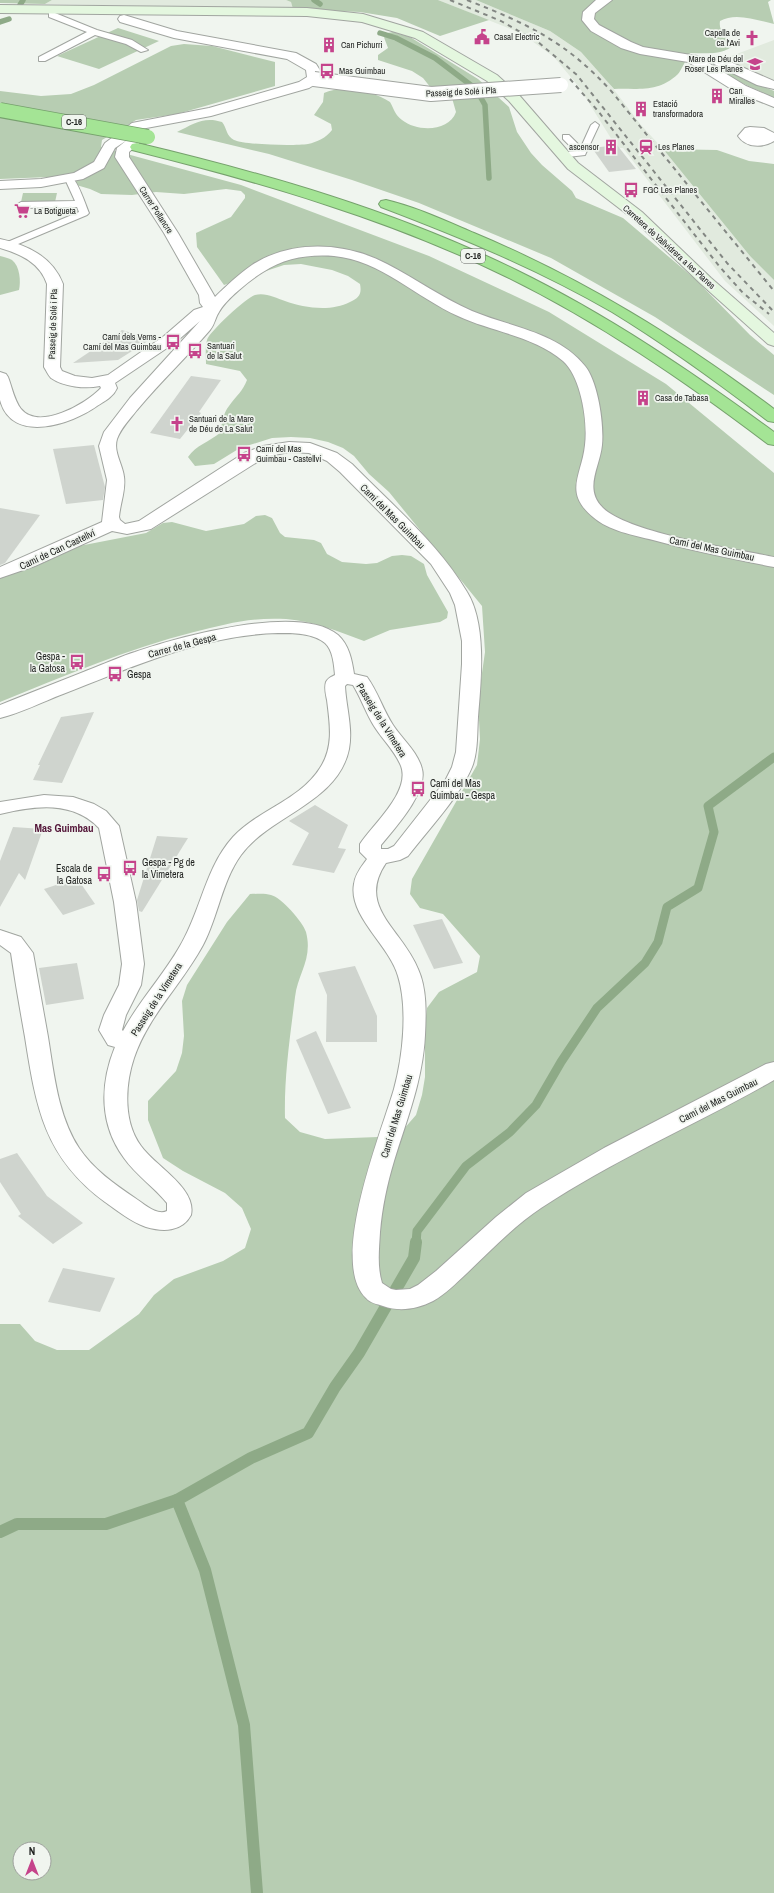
<svg xmlns="http://www.w3.org/2000/svg" width="774" height="1893" font-family="'Archivo Narrow',sans-serif">
  <style>
    .built { fill: #e1eade }
    .green { fill: #b7cdb2; fill-rule: evenodd }
    .lines { fill: none; stroke-linecap: round; stroke-linejoin: round }
    .stream-far2 { stroke: #8eaa87; stroke-width: 5.5 }
    .stream-far1 { stroke: #8eaa87; stroke-width: 9 }
    .stream { stroke: #8eaa87; stroke-width: 12 }
    .building { fill: #cfd4ce }
    .lane-casing { stroke: #a1a5a0; stroke-width: 2 }
    .street-casing { stroke: #a1a5a0; stroke-width: 2 }
    .secondary-casing { stroke: #a1a5a0; stroke-width: 2 }
    .highway-casing { stroke: #76a16d; stroke-width: 2 }
    .lane { fill: #fff; fill-rule: evenodd }
    .street { fill: #fff; fill-rule: evenodd }
    .secondary { fill: #e4f7df; fill-rule: evenodd }
    .highway { fill: #a4e495; fill-rule: evenodd }
    .rail { stroke: #828682; stroke-width: 2; stroke-dasharray: 4.5 4.5; stroke-linecap: butt }
    .street-bridge-casing { stroke: #a1a5a0; stroke-width: 16; stroke-linecap: butt }
    .highway-bridge-casing { stroke: #76a16d; stroke-width: 16; stroke-linecap: butt }
    .street-bridge { stroke: #fff; stroke-width: 14 }
    .highway-bridge { stroke: #a4e495; stroke-width: 14 }
    .labels { text-anchor: middle; stroke-width: 3.5; stroke-linejoin: round; paint-order: stroke }
    .far-poi-label { font-size: 9px; fill: #222422; stroke: #f0f5ef; text-anchor: start }
    .far-street-label { font-size: 9px; fill: #222422; stroke: #f0f5ef }
    .shield { fill: #f0f5ef; stroke: #606360; stroke-width: 1 }
    .shield-label { font-size: 9px; font-weight: bold; fill: #222422 }
    .street-label { font-size: 10px; fill: #222422; stroke: #f0f5ef }
    .poi-label { font-size: 10px; fill: #222422; stroke: #f0f5ef; text-anchor: start }
    .neighbourhood-label { font-size: 11px; font-weight: bold; fill: #521437; stroke: #f0f5ef }
  </style>
  <rect width="100%" height="100%" fill="#f0f5ef"/>
  <g class="built">
    <polygon points="52,0 286,0 291,2 293,9 45,4"/>
    <polygon points="438,0 476,0 550,31 581,52 605,78 641,125 663,149 750,256 774,280 774,326 725,281 623,148 617,148 579,87 554,57 532,41 513,30"/>
    <polygon points="774,40 774,82 755,75 726,58"/>
  </g>
  <g class="green">
    <polygon points="0,0 52,0 45,4 0,3"/>
    <polygon points="286,0 438,0 489,20 440,36 397,18 360,12 293,9 291,2"/>
    <path d="M476,0H771L768,2L774,24C757,20 735,12 720,21C718,33 728,36 734,45C721,56 707,53 690,53C686,59 681,71 678,74C658,93 639,88 614,89L581,52L550,31Z"/>
    <polygon points="118,28 159,41 99,69 57,56"/>
    <path d="M393,32L410,37L478,79L509,107L517,132L531,153L542,165L572,191L576,198L623,218L695,279L750,335L774,355V395L655,317L551,258L419,203L352,180L269,154L177,132C193,124 204,116 222,122C227,128 226,136 234,140C245,145 295,146 308,144C317,142 326,138 332,130L331,124L314,115L323,102L324,93C342,84 375,91 390,102C394,109 395,115 402,120C417,132 449,132 456,112L452,98L431,88L423,78L412,71L378,60V55L388,48C385,38 379,34 393,32Z"/>
    <path d="M184,44L212,46L275,62V86L177,114L136,120L102,140L101,147L241,185L429,256L549,312L666,384L774,473V1893H0V1324H20L35,1341L57,1350H89L139,1314L154,1295L174,1279L223,1261L245,1248L251,1229L242,1208L225,1193L183,1171L163,1158L148,1120V1101L176,1071L182,1053L184,1036L182,1001L187,985L227,922L250,894C256,894 265,893 271,895C281,897 303,922 306,932C313,959 298,973 295,997C290,1037 284,1077 285,1118L300,1132L325,1139L378,1137L403,1130L416,1115L422,1095L425,1077V1024L427,1008L439,992L477,972L480,956L443,914L420,908L410,894L412,879L477,765L480,739L478,701L485,652L482,606L389,492L369,474L354,456L343,448L328,442L310,438L291,437L272,438L240,448L214,464L195,466L188,457C196,445 209,442 220,433C222,424 223,413 229,406C236,396 243,391 247,380L240,371L206,364C206,357 205,347 207,340C209,332 247,297 255,295C265,292 276,298 285,301C304,308 331,312 350,302C359,298 362,294 360,284L348,276L332,270L301,264L284,265L224,285L197,247L196,233L231,217L245,198V195L241,191L226,189L184,194L156,192L132,195L101,194L90,189L49,177L0,179V91L41,96L71,94L94,85L171,46ZM20,1849H44V1873H20Z"/>
    <polygon points="719,68 774,91 774,98 714,70"/>
    <polygon points="663,149 717,150 749,161 774,164 774,280 750,256"/>
    <polygon points="23,193 57,193 55,202 21,202"/>
    <path d="M0,256C4,257 9,258 12,260C20,266 21,282 19,290L0,295Z"/>
    <path d="M265,515L272,518L280,533L285,537L314,540L321,543L327,554L342,562L366,564L377,563L392,556L402,555L411,556L424,564L427,575L448,612L447,618L440,622L390,630L364,641C339,632 314,621 286,619C251,617 226,624 194,632C127,649 64,676 0,702V576L79,546L146,533L163,523L172,522L206,531L244,524L256,516Z"/>
  </g>
  <g class="lines">
    <g class="stream-far2">
      <polyline points="314,0 320,4"/>
      <polyline points="20,5 23,0"/>
      <polyline points="0,22 9,19"/>
      <polyline points="380,33 396,38 435,58 476,89 485,105 489,178"/>
    </g>
    <polyline class="stream-far1" points="416,1243 417,1231 466,1166 510,1132 536,1105 561,1062 597,1008 645,963 658,942 667,907 698,888 714,832 708,806 774,757"/>
    <g class="stream">
      <polyline points="0,1532 17,1524 106,1524 177,1500"/>
      <polyline points="257,1893 244,1725 205,1570 177,1500 251,1458 308,1433 335,1387 359,1353 414,1258 416,1242"/>
    </g>
  </g>
  <g class="building">
    <polygon points="617,145 636,169 609,172 592,148"/>
    <polygon points="122,330 151,339 118,360 73,363"/>
    <polygon points="191,376 221,380 199,412 201,413 180,439 150,433"/>
    <polygon points="94,445 105,487 103,500 66,504 53,449"/>
    <polygon points="0,508 40,515 5,563 0,565"/>
    <polygon points="94,712 62,783 33,780 40,765 38,765 61,717"/>
    <polygon points="315,805 348,825 338,848 346,849 334,873 292,865 309,833 289,821"/>
    <polygon points="13,827 43,829 25,880 19,873 0,907 0,861"/>
    <polygon points="157,836 188,838 142,912 139,911 137,900"/>
    <polygon points="77,878 95,904 63,915 44,889"/>
    <polygon points="442,919 463,963 434,969 413,925"/>
    <polygon points="77,963 84,999 46,1005 39,968"/>
    <polygon points="355,966 377,1016 377,1042 326,1042 327,995 318,973"/>
    <polygon points="316,1031 351,1108 328,1114 296,1040"/>
    <polygon points="17,1153 47,1196 83,1223 53,1244 18,1216 21,1214 0,1182 0,1159"/>
    <polygon points="63,1268 115,1278 100,1312 48,1302"/>
  </g>
  <g class="lines">
    <defs>
      <g id="lane">
        <polygon points="49,13 55,13 97,30 132,40 148,50 141,52 126,44 95,35 45,61 39,61 39,57 87,32 49,17"/>
        <polygon points="595,122 599,125 585,155 559,158 559,154 575,151 563,139 563,135 569,135 581,147 591,125"/>
        <path d="M70,176C77,178 86,206 89,213L87,215L11,247H5V243L79,212L77,207L21,208L16,205L21,202L75,201L65,179Z"/>
      </g>
      <g id="street">
        <polygon points="596,0 612,0 595,13 594,19 599,25 631,42 643,47 697,56 746,86 774,98 774,107 736,92 688,62 640,54 621,48 591,31 582,20 583,12"/>
        <path d="M124,15L177,31L296,53L316,64L321,72L319,82L309,88L211,116L141,129L135,134H144L146,137L129,152V157L178,233L215,297C226,286 239,274 252,265C292,239 346,242 387,264C416,279 442,298 472,311C510,327 558,332 585,366C598,382 604,424 602,445C600,467 583,489 603,508C629,533 735,549 774,557V567C733,559 693,551 653,540C633,535 609,531 593,517C563,492 582,475 585,445C588,421 581,377 563,361C534,336 492,332 458,316C417,298 380,260 334,256C309,254 284,258 263,272C250,280 226,299 219,312C215,318 215,324 210,330C187,357 160,382 137,410C130,419 121,428 117,439C113,452 123,465 124,477C126,490 120,504 119,517L120,520L125,524L139,521L244,453L263,446L289,442L310,443L337,453L352,464C392,505 438,543 467,592C487,624 481,681 478,717C477,733 478,752 472,767C461,795 427,831 408,856L400,860L386,863C356,907 402,929 418,969C427,989 426,1013 425,1035C423,1079 407,1119 394,1161C387,1184 382,1208 380,1232C379,1249 377,1267 382,1283L391,1289L396,1290L410,1289L418,1285L436,1271L496,1217L526,1193L604,1148L766,1064L774,1062V1080C697,1124 615,1159 541,1208C514,1226 490,1251 466,1274C456,1283 446,1294 433,1301C417,1309 400,1312 383,1306C377,1304 370,1303 366,1298C328,1262 382,1131 394,1089C403,1056 408,1008 398,976C390,946 348,916 354,884C355,874 362,866 367,859L360,852V844C372,825 411,792 401,766C395,751 382,739 374,726C366,713 361,698 353,685L347,684L345,686C346,707 353,728 349,749C338,803 270,815 241,855C222,881 218,917 203,945C182,984 148,1016 134,1058C125,1085 123,1122 141,1146C155,1166 197,1188 191,1215C182,1232 163,1232 146,1227C131,1222 118,1211 105,1202C44,1157 36,1107 25,1037C20,1009 15,981 11,953L0,945V930L21,937L33,953C38,981 43,1009 48,1037C54,1074 58,1116 79,1148C93,1169 114,1184 135,1198C144,1204 157,1216 167,1211V1203C154,1187 136,1175 124,1158C99,1124 100,1084 115,1047L108,1045L99,1030L104,1015L119,985L122,964L114,902L99,828C72,800 34,806 0,814V802L44,795L73,797L94,804L106,811L119,826L136,902L144,964L141,985L126,1015L122,1030L123,1031C139,1001 163,976 180,946C201,911 205,868 233,837C258,810 300,800 320,768C334,747 330,724 327,700C326,695 324,688 326,682C328,678 331,677 335,675C334,665 333,650 325,643C313,633 293,633 278,633C202,635 132,667 63,694C42,702 21,713 0,718V705C32,692 64,680 96,667C109,662 122,656 135,652C178,637 300,603 338,635C349,645 352,660 354,674L367,677C378,692 383,710 393,725C402,739 418,752 422,769C428,792 395,828 381,845V849H388L394,846L445,781L452,767L456,752L462,664V641L455,605L450,593L431,564L340,472L327,461L309,453L289,452L265,457L151,529L127,534L112,531L35,566L0,578V567L102,522L107,480L99,446L104,432L130,398L200,321L176,342L115,383L117,388C113,397 105,401 97,406C72,424 12,445 0,400C0,392 0,381 0,372L6,374L8,377C12,387 14,400 21,409C39,431 86,404 101,388L100,386C85,389 64,387 51,378C48,375 46,370 44,367L47,284C40,263 21,254 0,248V239C27,245 52,256 63,284L60,367L62,371L75,376L92,378L108,375L164,336L194,310L203,307L200,303L199,295L164,233L115,157L117,148L127,140L115,148L104,168L83,179L41,187L0,189V181L41,179L74,173L94,162L105,143L132,123L209,108L299,82L307,77L306,70L287,59L174,38L120,22L118,19L120,16Z"/>
        <polygon points="719,57 774,81 774,89 757,85 714,64 713,61 714,58"/>
        <path d="M750,127L764,128L774,133V141C763,148 746,148 738,136L745,128Z"/>
      </g>
      <polygon id="secondary" points="0,5 307,8 363,14 423,32 497,75 519,95 578,163 642,212 711,278 774,333 774,346 768,344 701,284 632,218 568,169 509,101 487,81 415,38 362,22 307,16 0,13"/>
      <g id="highway">
        <path d="M137,143C267,174 396,211 516,270C608,315 692,372 774,432V445L768,444C685,381 599,322 505,276C386,218 260,182 132,150L130,147L132,144Z"/>
        <path d="M386,200C416,207 446,221 474,233C584,279 679,338 774,409V422L768,421C717,382 666,345 612,312C538,269 460,237 381,207L379,204L381,201Z"/>
      </g>
    </defs>
    <use href="#lane" class="lane-casing"/>
    <use href="#street" class="street-casing"/>
    <use href="#secondary" class="secondary-casing"/>
    <use href="#highway" class="highway-casing"/>
    <use href="#lane" class="lane"/>
    <use href="#street" class="street"/>
    <use href="#secondary" class="secondary"/>
    <use href="#highway" class="highway"/>
    <g class="rail">
      <polyline points="450,0 501,21 538,42 577,75 727,263 774,312"/>
      <path d="M467,0C528,24 567,42 612,92L774,291"/>
      <polyline points="570,79 598,111 719,266 743,293 769,314"/>
    </g>
    <defs>
      <polyline id="street-bridge" points="314,79 431,94 561,85"/>
      <polyline id="highway-bridge" points="0,110 148,137"/>
    </defs>
    <use href="#street-bridge" class="street-bridge-casing"/>
    <use href="#highway-bridge" class="highway-bridge-casing"/>
    <use href="#street-bridge" class="street-bridge"/>
    <use href="#highway-bridge" class="highway-bridge"/>
  </g>
  <defs>
    <symbol id="civic-bare" viewBox="-9 -9 18 18"><path d="M-.6-6.5H3V-4.5H.6V-3L4-1V1h2V6H-6V1h2V-1L-.6-3ZM-1.2 2.5V6h2.4V2.5Z" fill="#c5438b" stroke="#f0f5ef" stroke-width="2.5" paint-order="stroke"/></symbol>
    <symbol id="church-bare" viewBox="-9 -9 18 18"><path d="M-1.2-6h2.4v3.5h3.3v2.4h-3.3V6h-2.4V-.1h-3.3v-2.4h3.3Z" fill="#c5438b" stroke="#f0f5ef" stroke-width="2.5" paint-order="stroke"/></symbol>
    <symbol id="building-bare" viewBox="-9 -9 18 18"><path d="M-4-6H4V6H1V3H-1V6H-4ZM-2.5-4.3h1.7v1.8h-1.7ZM.8-4.3h1.7v1.8H.8ZM-2.5-1h1.7V.8h-1.7ZM.8-1h1.7V.8H.8Z" fill="#c5438b" stroke="#f0f5ef" stroke-width="2.5" paint-order="stroke"/></symbol>
    <symbol id="school-bare" viewBox="-9 -9 18 18"><path d="M0-5L7-2L0 1L-7-2ZM-4 1L0 2.5L4 1V4Q0 6-4 4Z" fill="#c5438b" stroke="#f0f5ef" stroke-width="2.5" paint-order="stroke"/></symbol>
    <symbol id="bus-bare" viewBox="-9 -9 18 18"><path d="M-5-6H5V4H4V6H2V4H-2V6H-4V4H-5ZM-3.5-4V0h7V-4ZM-3.5 1.2v1.5H-2V1.2ZM2 1.2v1.5H3.5V1.2Z" fill="#c5438b" stroke="#f0f5ef" stroke-width="2.5" paint-order="stroke"/></symbol>
    <symbol id="station-bare" viewBox="-9 -9 18 18"><path d="M-3-6H3Q5-6 5-4V2Q5 4 3 4L4.5 6H3L1.5 4h-3L-3 6H-4.5L-3 4Q-5 4-5 2V-4Q-5-6-3-6ZM-3.5-4v3h7v-3ZM-3.5 1v1.5H-2V1ZM2 1v1.5H3.5V1Z" fill="#c5438b" stroke="#f0f5ef" stroke-width="2.5" paint-order="stroke"/></symbol>
    <symbol id="supermarket-bare" viewBox="-9 -9 18 18"><path d="M-6-5.5h2.5l.6 2H6L4.5 2H-2.5L-4.4-4H-6ZM-1.5 3.2a1.3 1.3 0 1 0 .1 0ZM3 3.2a1.3 1.3 0 1 0 .1 0Z" fill="#c5438b" stroke="#f0f5ef" stroke-width="2.5" paint-order="stroke"/></symbol>
  </defs>
  <g fill-rule="evenodd">
    <use href="#civic-bare" x="471" y="26" width="22" height="22"/>
    <use href="#church-bare" x="741" y="27" width="22" height="22"/>
    <use href="#building-bare" x="318" y="34" width="22" height="22"/>
    <use href="#school-bare" x="744" y="53" width="22" height="22"/>
    <use href="#bus-bare" x="316" y="60" width="22" height="22"/>
    <use href="#building-bare" x="706" y="85" width="22" height="22"/>
    <use href="#building-bare" x="630" y="98" width="22" height="22"/>
    <use href="#building-bare" x="600" y="136" width="22" height="22"/>
    <use href="#station-bare" x="635" y="136" width="22" height="22"/>
    <use href="#bus-bare" x="620" y="179" width="22" height="22"/>
    <use href="#supermarket-bare" x="11" y="200" width="22" height="22"/>
    <use href="#bus-bare" x="162" y="331" width="22" height="22"/>
    <use href="#bus-bare" x="184" y="340" width="22" height="22"/>
    <use href="#building-bare" x="632" y="387" width="22" height="22"/>
    <use href="#church-bare" x="166" y="413" width="22" height="22"/>
    <use href="#bus-bare" x="233" y="443" width="22" height="22"/>
    <use href="#bus-bare" x="66" y="651" width="22" height="22"/>
    <use href="#bus-bare" x="104" y="663" width="22" height="22"/>
    <use href="#bus-bare" x="407" y="778" width="22" height="22"/>
    <use href="#bus-bare" x="119" y="857" width="22" height="22"/>
    <use href="#bus-bare" x="93" y="863" width="22" height="22"/>
  </g>
  <g class="labels">
    <g class="far-poi-label">
      <text x="740" y="36" text-anchor="end">Capella de<tspan x="740" dy="10">ca l'Avi</tspan></text>
      <text x="494" y="40">Casal Electric</text>
      <text x="341" y="48">Can Pichurri</text>
      <text x="743" y="62" text-anchor="end">Mare de Déu del<tspan x="743" dy="10">Roser Les Planes</tspan></text>
      <text x="339" y="74">Mas Guimbau</text>
      <text x="729" y="94">Can<tspan x="729" dy="10">Miralles</tspan></text>
      <text x="653" y="107">Estació<tspan x="653" dy="10">transformadora</tspan></text>
      <text x="599" y="150" text-anchor="end">ascensor</text>
      <text x="658" y="150">Les Planes</text>
      <text x="643" y="193">FGC Les Planes</text>
      <text x="34" y="214">La Botigueta</text>
      <text x="161" y="340" text-anchor="end">Camí dels Verns -<tspan x="161" dy="10">Camí del Mas Guimbau</tspan></text>
      <text x="207" y="349">Santuari<tspan x="207" dy="10">de la Salut</tspan></text>
      <text x="655" y="401">Casa de Tabasa</text>
      <text x="189" y="422">Santuari de la Mare<tspan x="189" dy="10">de Déu de La Salut</tspan></text>
      <text x="256" y="452">Camí del Mas<tspan x="256" dy="10">Guimbau - Castellví</tspan></text>
    </g>
    <g class="far-street-label">
      <text transform="translate(461 92) rotate(-3)" y="3">Passeig de Solé i Pla</text>
      <text transform="translate(156 210) rotate(57)" y="3">Carrer Pollancre</text>
      <text transform="translate(669 247) rotate(42)" y="3">Carretera de Vallvidrera a les Planes</text>
      <text transform="translate(53 324) rotate(-88)" y="3">Passeig de Solé i Pla</text>
    </g>
    <g class="shield">
      <rect x="62" y="115" width="24" height="14" rx="3"/>
      <rect x="461" y="249" width="24" height="14" rx="3"/>
    </g>
    <g class="shield-label">
      <text x="74" y="125">C-16</text>
      <text x="473" y="259">C-16</text>
    </g>
    <g class="street-label">
      <text transform="translate(393 516) rotate(45)" y="4">Camí del Mas Guimbau</text>
      <text transform="translate(712 548) rotate(12)" y="4">Camí del Mas Guimbau</text>
      <text transform="translate(57 549) rotate(-25)" y="4">Camí de Can Castellví</text>
      <text transform="translate(182 645) rotate(-15)" y="4">Carrer de la Gespa</text>
      <text transform="translate(382 720) rotate(58)" y="4">Passeig de la Vimetera</text>
      <text transform="translate(156 999) rotate(-57)" y="4">Passeig de la Vimetera</text>
      <text transform="translate(718 1100) rotate(-27)" y="4">Camí del Mas Guimbau</text>
      <text transform="translate(396 1116) rotate(-73)" y="4">Camí del Mas Guimbau</text>
    </g>
    <g class="poi-label">
      <text x="65" y="660" text-anchor="end">Gespa -<tspan x="65" dy="12">la Gatosa</tspan></text>
      <text x="127" y="678">Gespa</text>
      <text x="430" y="787">Camí del Mas<tspan x="430" dy="12">Guimbau - Gespa</tspan></text>
      <text x="142" y="866">Gespa - Pg de<tspan x="142" dy="12">la Vimetera</tspan></text>
      <text x="92" y="872" text-anchor="end">Escala de<tspan x="92" dy="12">la Gatosa</tspan></text>
    </g>
    <g class="neighbourhood-label">
      <text x="64" y="832">Mas Guimbau</text>
    </g>
  </g>
  <g transform="translate(32 1861)"><circle r="19" fill="#f0f5ef" stroke="#9ea19d"/>
  <path d="M0-3L7 15L0 10L-7 15Z" fill="#c5438b"/>
  <text y="-6" font-size="11" font-weight="bold" text-anchor="middle" fill="#222422">N</text>
  </g>
</svg>
